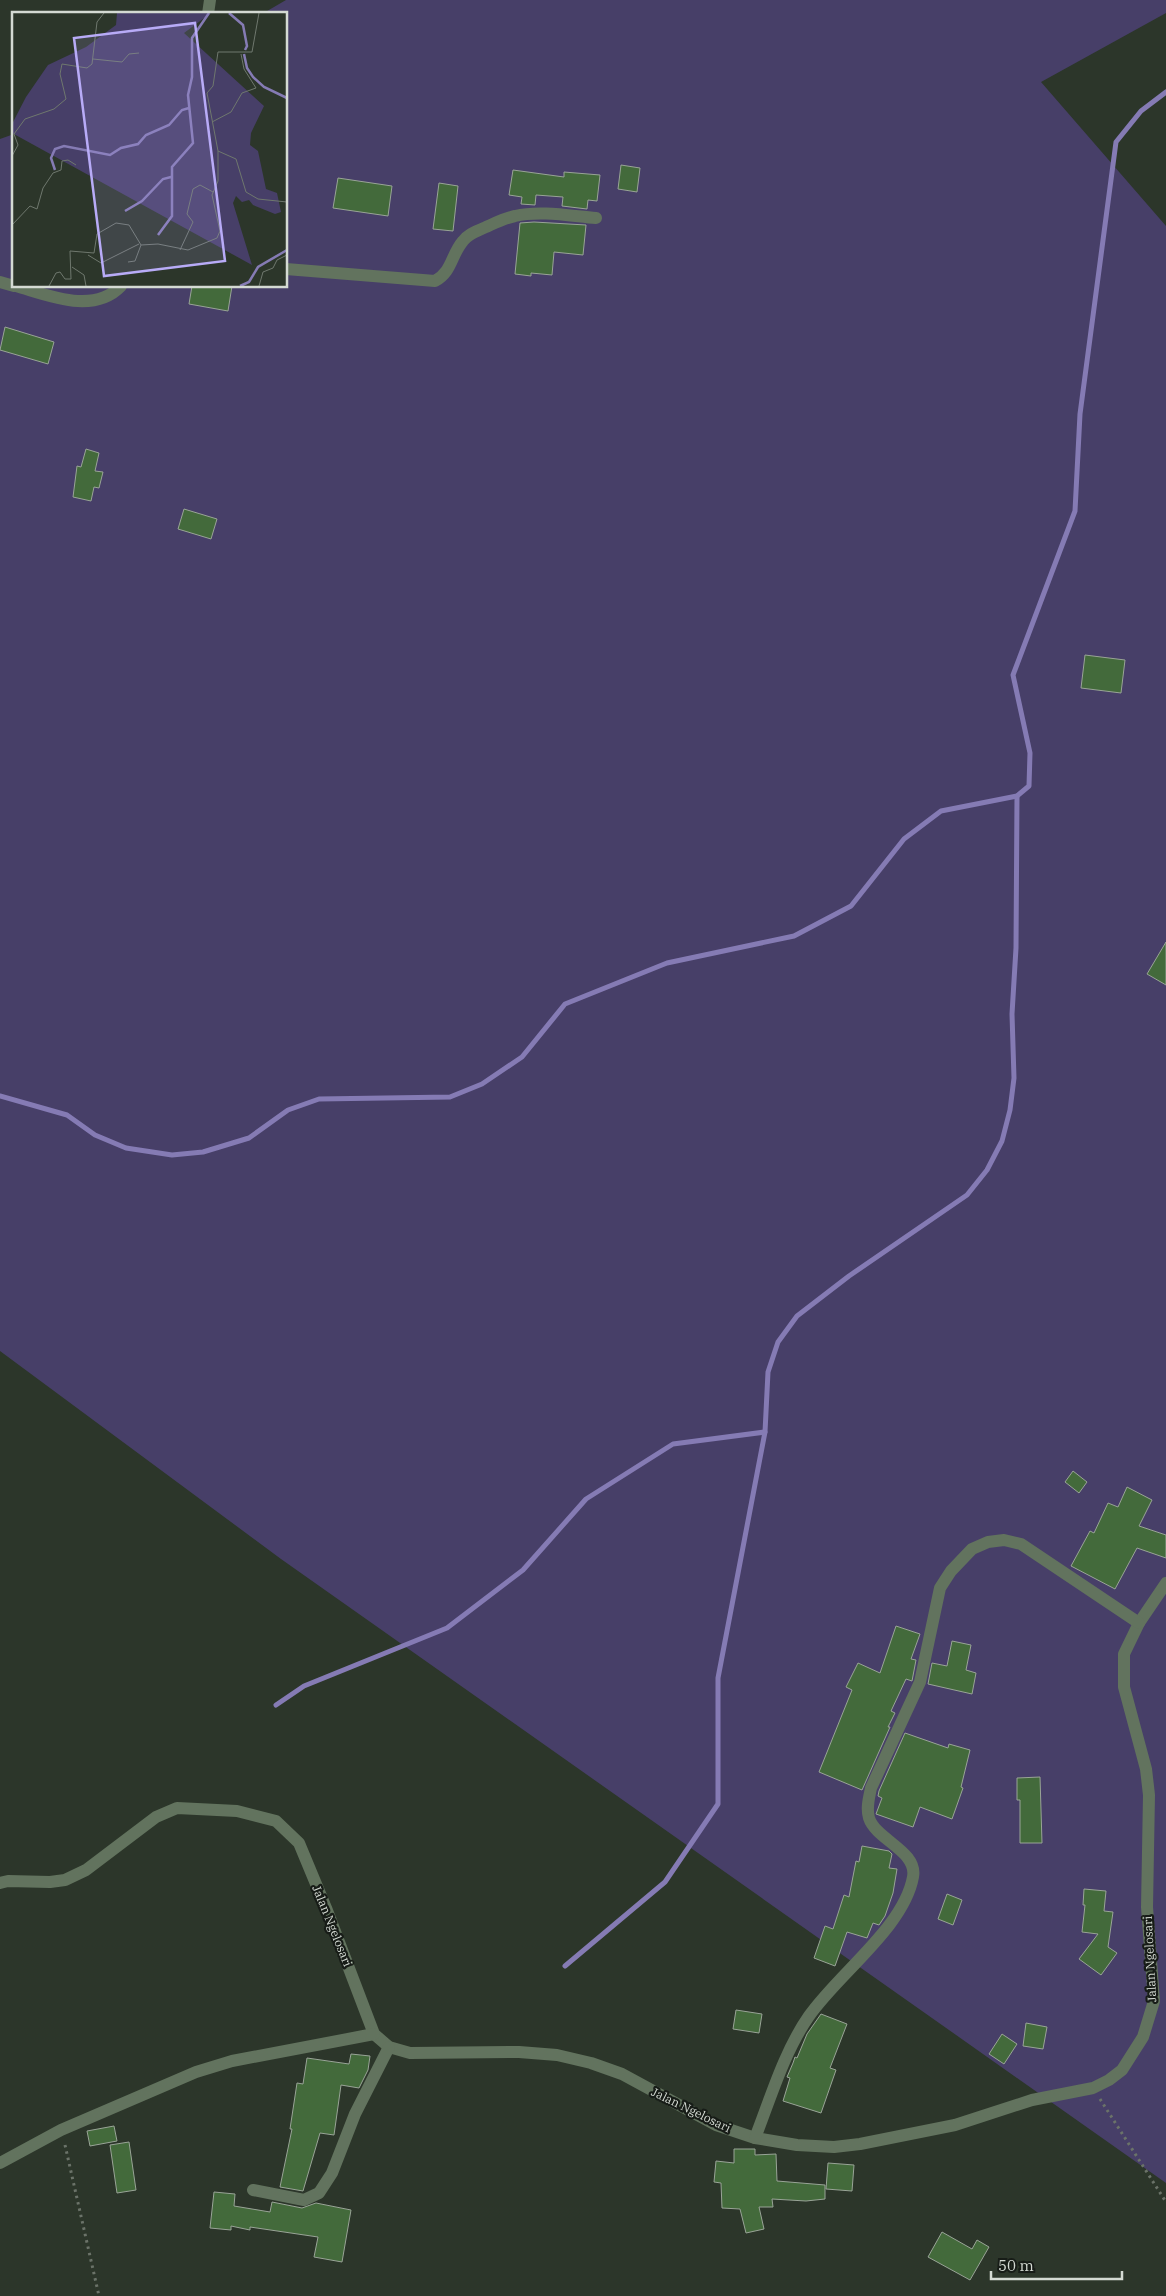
<svg xmlns="http://www.w3.org/2000/svg" width="1166" height="2296" font-family="'IBM Plex Serif',serif">
  <style>
    .green { fill: #473f68 }
    .lines { fill: none; stroke-linecap: round; stroke-linejoin: round }
    .stream { stroke: #857bb4; stroke-width: 5 }
    .building { fill: #436a3b; stroke: #99a497 }
    .path { stroke: #6b7369; stroke-width: 3; stroke-dasharray: 2.5 4; stroke-linecap: butt }
    .minor { stroke: #62735e; stroke-width: 12 }
    .labels { text-anchor: middle; stroke-width: 4.5; stroke-linejoin: round; paint-order: stroke }
    .street-label { font-size: 12px; fill: #d4dad3; stroke: #171c17 }
    .inset-river { fill: none; stroke: #857bb4; stroke-width: 2.5 }
    .inset-road { fill: none; stroke: #6f786e; stroke-width: 1 }
    .view { fill: #b8abf7; fill-opacity: 0.15; stroke: #b8abf7; stroke-width: 2.5 }
    .inset-edge { fill: none; stroke: #d4dad3; stroke-width: 2.5 }
  </style>
  <rect width="100%" height="100%" fill="#2c362a"/>
  <polygon class="green" points="286,0 1166,0 1166,13 1041,82 1166,226 1166,2183 281,1559 0,1351 0,139 14,134 14,286 286,286 286,14 262,14"/>
  <g class="lines">
    <g class="stream">
      <polyline points="0,1096 67,1115 95,1135 126,1148 172,1155 203,1152 249,1138 288,1110 319,1099 450,1097 482,1084 522,1057 565,1004 667,963 794,936 851,906 904,839 941,811 1017,796 1029,786 1030,753 1013,675 1075,511 1080,414 1116,142 1141,111 1166,92"/>
      <polyline points="276,1705 304,1686 447,1628 523,1570 586,1499 673,1444 765,1432"/>
      <polyline points="565,1966 665,1882 718,1804 718,1678 765,1432 768,1372 778,1342 797,1316 849,1276 967,1195 987,1170 1002,1141 1010,1110 1014,1078 1012,1014 1016,948 1017,796"/>
    </g>
  </g>
  <g class="building">
    <polygon points="621,165 640,168 637,192 618,189"/>
    <polygon points="513,170 564,177 564,172 600,175 597,201 588,200 587,209 562,206 563,197 536,195 535,205 521,204 522,197 509,195"/>
    <polygon points="338,178 392,186 388,216 333,208"/>
    <polygon points="439,183 458,186 453,231 433,229"/>
    <polygon points="534,222 586,225 583,255 554,252 552,275 531,273 531,276 515,274 520,223"/>
    <polygon points="192,286 232,286 228,311 189,304"/>
    <polygon points="5,327 54,342 48,364 0,350"/>
    <polygon points="86,449 99,453 95,471 103,472 99,488 94,487 91,501 73,497 77,466 81,467"/>
    <polygon points="184,509 217,519 211,539 178,529"/>
    <polygon points="1085,655 1125,660 1121,693 1081,688"/>
    <polygon points="1166,942 1166,985 1147,974"/>
    <polygon points="1073,1471 1087,1482 1079,1493 1065,1482"/>
    <polygon points="1127,1487 1152,1500 1139,1526 1166,1535 1166,1558 1137,1548 1115,1589 1071,1566 1090,1531 1094,1533 1108,1503 1118,1507"/>
    <polygon points="896,1626 920,1634 911,1659 916,1660 912,1681 906,1679 891,1711 895,1713 888,1727 890,1727 862,1790 819,1772 852,1690 846,1687 858,1663 880,1673"/>
    <polygon points="952,1641 971,1645 966,1670 976,1673 972,1694 928,1684 932,1663 947,1666"/>
    <polygon points="905,1733 948,1748 949,1744 970,1750 961,1787 963,1788 952,1819 920,1807 913,1827 876,1814 882,1798 878,1796 879,1791"/>
    <polygon points="1040,1777 1042,1843 1020,1843 1020,1800 1017,1800 1017,1778"/>
    <polygon points="862,1846 889,1851 892,1854 889,1868 897,1869 893,1893 885,1916 879,1925 873,1923 867,1938 847,1932 835,1966 814,1958 825,1926 833,1929 844,1895 849,1897 856,1861 859,1862"/>
    <polygon points="1084,1889 1106,1891 1104,1911 1113,1912 1108,1947 1117,1953 1101,1975 1079,1959 1098,1934 1082,1932 1085,1905 1083,1905"/>
    <polygon points="947,1894 962,1900 953,1925 938,1919"/>
    <polygon points="736,2010 762,2014 759,2033 733,2029"/>
    <polygon points="821,2014 847,2024 830,2068 836,2070 821,2113 783,2101 790,2078 787,2077 793,2063 795,2057 797,2058 807,2034"/>
    <polygon points="1026,2023 1047,2027 1043,2049 1023,2046"/>
    <polygon points="1002,2034 1017,2044 1004,2064 989,2054"/>
    <polygon points="351,2054 370,2056 368,2070 359,2088 341,2085 334,2135 320,2133 303,2191 280,2187 292,2129 290,2129 297,2083 303,2084 307,2058 349,2064"/>
    <polygon points="114,2126 117,2141 90,2146 87,2131"/>
    <polygon points="129,2142 136,2190 117,2193 110,2145"/>
    <polygon points="734,2149 755,2149 755,2155 776,2154 777,2181 825,2185 825,2199 806,2201 772,2199 773,2207 759,2207 764,2229 746,2233 740,2209 722,2208 721,2183 714,2182 716,2161 734,2163"/>
    <polygon points="828,2163 854,2165 852,2191 826,2189"/>
    <polygon points="214,2192 235,2194 234,2206 270,2212 272,2202 302,2208 316,2203 351,2210 342,2262 314,2257 318,2237 250,2227 250,2230 231,2226 231,2230 210,2228"/>
    <polygon points="942,2232 972,2249 977,2240 989,2247 970,2280 928,2257"/>
  </g>
  <g class="lines">
    <g class="path">
      <polyline points="1100,2099 1166,2202"/>
      <polyline points="65,2145 99,2296"/>
    </g>
    <g class="minor">
      <polyline points="208,14 210,0"/>
      <path d="M286,269L435,281C452,272 451,255 463,241C469,233 478,231 486,227C495,223 505,218 515,216C540,210 571,216 596,218"/>
      <polyline points="0,282 14,286"/>
      <path d="M16,286C48,295 93,315 121,286"/>
      <polyline points="0,1883 8,1881 50,1882 65,1880 86,1870 156,1817 177,1808 237,1811 276,1821 299,1843 326,1908 374,2034 389,2047 410,2053 519,2052 557,2055 591,2063 622,2074 716,2125 755,2138 797,2145 834,2147 860,2144 955,2125 1032,2100 1093,2088 1109,2080 1122,2070 1143,2037 1154,2001 1147,1907 1149,1795 1146,1769 1124,1687 1124,1654 1139,1623 1166,1583"/>
      <path d="M755,2138C771,2097 784,2052 809,2016C839,1973 904,1927 913,1877C918,1851 876,1840 869,1818C866,1808 869,1798 871,1788L920,1682L940,1588L951,1571L972,1549L988,1542L1004,1540L1021,1544L1139,1623"/>
      <polyline points="0,2163 61,2130 196,2072 232,2061 374,2034"/>
      <polyline points="253,2190 304,2200 319,2193 332,2173 355,2114 389,2047"/>
    </g>
  </g>
  <g class="labels">
    <g class="street-label">
      <text transform="translate(332 1926) rotate(68)" y="4">Jalan Ngelosari</text>
      <text transform="translate(1150 1959) rotate(-93)" y="4">Jalan Ngelosari</text>
      <text transform="translate(691 2110) rotate(26)" y="4">Jalan Ngelosari</text>
    </g>
  </g>
  <g transform="translate(12 12)">
    <rect width="275" height="275" fill="#2c362a"/>
    <path d="M105,1H199L172,21L252,94L239,121L238,133L246,139L254,177L265,181L269,200L263,202L241,193L237,188L230,190L224,184L221,191L240,253L0,121V112L14,85L36,53L74,35L104,13Z" fill="#473f68"/>
    <path class="inset-river" d="M217,1L231,13L235,34L233,38M232,42L235,56L241,65L252,75L275,86M43,158L39,146L43,137L52,134L98,143L109,136L126,132L134,123L157,113L170,98L177,96M113,199L130,189L151,167L159,165M146,223L160,204V155L181,131L176,83L180,65V26L197,1M228,274L237,270L246,255L275,238"/>
    <path class="inset-road" d="M81,47L110,50L117,42L127,41M200,110L219,100L230,81L244,76L232,57L229,42M206,139L224,147L234,180L246,187L275,190M0,144L6,133L2,122L13,107L42,97L54,87L48,62L50,52L75,56L80,52L85,10L92,1M0,213L18,194L25,197L31,176L41,161L49,158L50,149L56,148L64,153M168,238L181,210L175,202L181,177L188,173L201,180M76,243L89,251L127,232M116,250L123,249L129,233M60,255L72,263L74,274M37,274L44,261L48,260L53,267H59L58,239L82,241L85,222L104,211L117,213L129,233L146,232L176,238L205,226L208,219L200,183L206,169V139L195,81L201,74L206,40H240L247,1M247,274L251,260L261,256L265,248L275,243"/>
    <path class="view" d="M183,11L213,249L92,264L62,26Z"/>
    <rect width="275" height="275" class="inset-edge"/>
  </g>
  <path d="M991 2271v8h131v-8" fill="none" stroke="#d4dad3" stroke-width="2.5"/>
  <text x="998" y="2271" font-size="15" fill="#d4dad3" stroke="#171c17" stroke-width="4" paint-order="stroke">50 m</text>
</svg>
